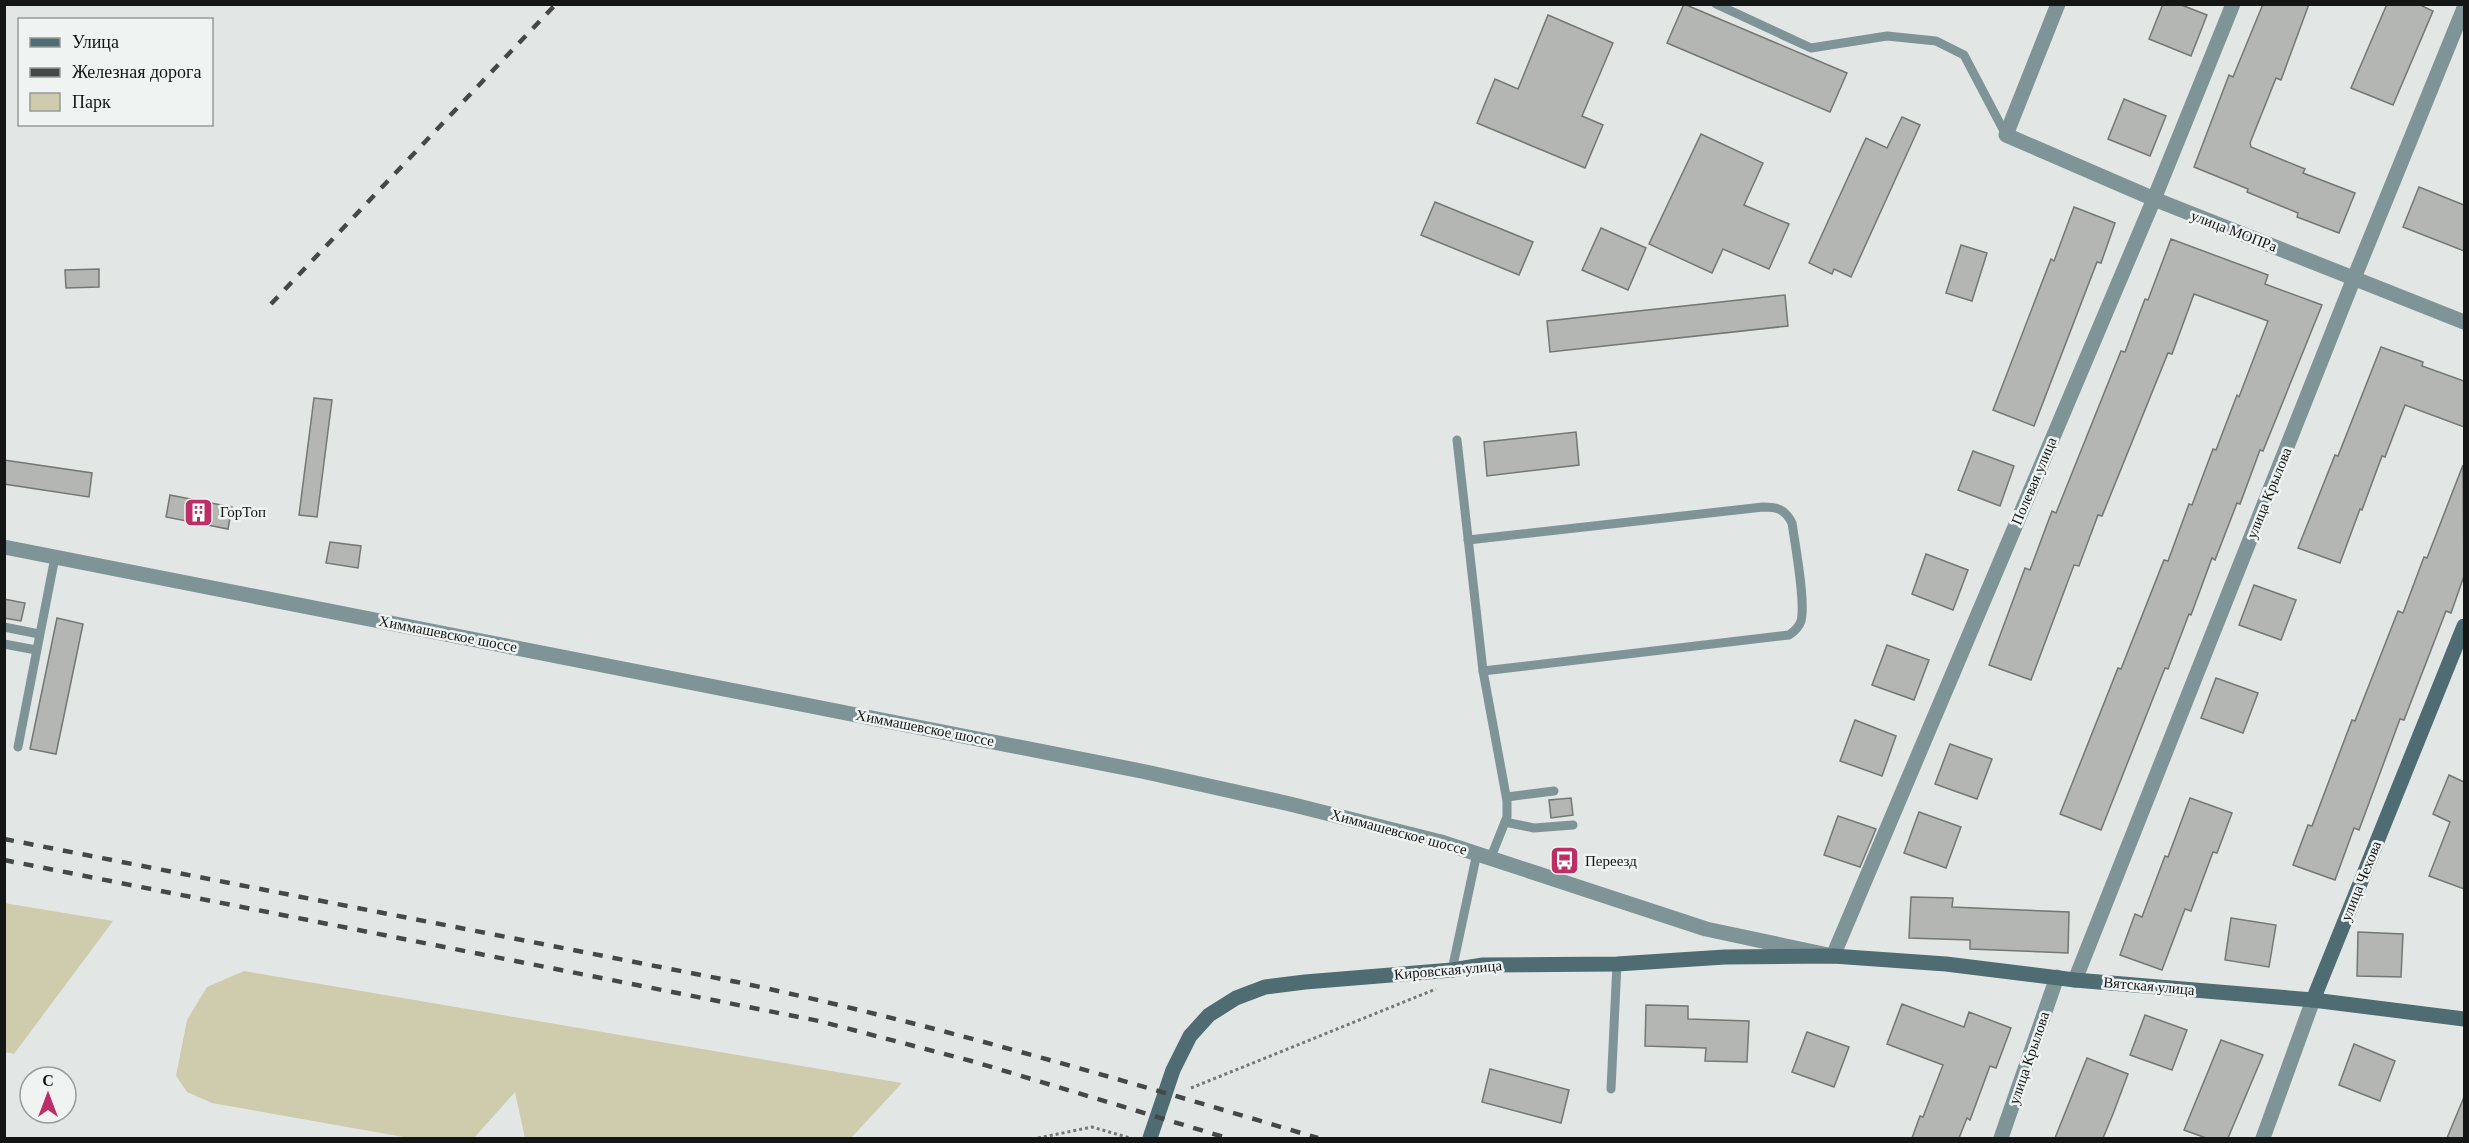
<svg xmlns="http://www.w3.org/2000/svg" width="2469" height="1143" font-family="Georgia,serif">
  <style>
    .green { fill: #ceccad }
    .building { fill: #b4b6b3; stroke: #747773; stroke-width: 1.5 }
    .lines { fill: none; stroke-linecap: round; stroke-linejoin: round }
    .path { stroke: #757877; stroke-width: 3; stroke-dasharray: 3 3; stroke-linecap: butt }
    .lane { stroke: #7f9497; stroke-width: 9 }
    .street { stroke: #7f9497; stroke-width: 15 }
    .secondary { stroke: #4e6c71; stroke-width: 15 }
    .rail { stroke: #464847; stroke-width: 4.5; stroke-dasharray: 10 10; stroke-linecap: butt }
    .labels { text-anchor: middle; stroke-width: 5; stroke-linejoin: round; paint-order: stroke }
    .street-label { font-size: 15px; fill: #141515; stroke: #eff4f3 }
    .poi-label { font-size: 15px; fill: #141515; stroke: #eff4f3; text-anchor: start }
  </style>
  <rect width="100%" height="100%" fill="#e2e7e5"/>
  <g class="green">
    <polygon points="4,903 113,921 14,1054 5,1052"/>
    <polygon points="244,971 902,1083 851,1138 525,1138 515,1092 474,1138 409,1138 212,1103 187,1092 176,1076 187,1020 207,987"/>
  </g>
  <g class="building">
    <polygon points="1684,4 1847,73 1830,112 1667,43"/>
    <polygon points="2163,4 2179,4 2207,15 2191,56 2149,39"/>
    <polygon points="2263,4 2309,4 2281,80 2276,78 2250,143 2251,147 2305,169 2303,173 2355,193 2339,233 2297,217 2298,213 2247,192 2248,189 2194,167 2229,75 2233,77"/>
    <polygon points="2387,4 2418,4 2433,11 2393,105 2351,88"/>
    <polygon points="1548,15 1613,43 1582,116 1603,125 1585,168 1477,123 1495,79 1518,89"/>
    <polygon points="2124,99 2166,116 2150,156 2108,139"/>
    <polygon points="1902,117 1920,125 1851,277 1834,269 1832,274 1809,263 1866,138 1887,148"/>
    <polygon points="1701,134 1763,163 1744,205 1789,224 1769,269 1723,249 1712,273 1649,244"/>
    <polygon points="2419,187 2464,205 2464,251 2403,227"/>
    <polygon points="1435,202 1533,242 1519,275 1421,235"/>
    <polygon points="2074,207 2115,223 2101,263 2097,262 2034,426 1993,410 2051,259 2054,261"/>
    <polygon points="1601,228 1646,248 1628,290 1582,270"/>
    <polygon points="2171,239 2268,275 2265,284 2322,305 2263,451 2260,450 2240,504 2237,503 2215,560 2212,558 2191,615 2189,614 2168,669 2165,668 2101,830 2060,814 2118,668 2121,669 2164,560 2168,561 2189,504 2192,505 2213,449 2216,450 2237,395 2239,397 2268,321 2194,294 2172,354 2168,353 2102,516 2098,515 2079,566 2074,565 2031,680 1989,665 2025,568 2030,570 2052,511 2056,513 2121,351 2125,352 2145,299 2148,300"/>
    <polygon points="1961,245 1987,253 1972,301 1946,293"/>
    <polygon points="99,269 99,287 66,288 65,270"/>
    <polygon points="1785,295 1788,326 1550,352 1547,321"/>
    <polygon points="2381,347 2423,362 2422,366 2464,381 2464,427 2405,405 2385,457 2382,456 2362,510 2360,509 2340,563 2298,548 2335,455 2338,456"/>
    <polygon points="314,398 332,400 317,517 299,515"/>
    <polygon points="1576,432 1579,465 1487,476 1484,442"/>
    <polygon points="1973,451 2014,466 2000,506 1958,490"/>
    <polygon points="4,460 92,473 89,497 4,484"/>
    <polygon points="2463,465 2464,576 2451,613 2446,611 2404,720 2400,719 2359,830 2354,828 2335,880 2293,865 2308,825 2312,826 2352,720 2355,721 2398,611 2403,613 2424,557 2427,558"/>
    <polygon points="170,495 232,507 228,529 166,517"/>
    <polygon points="330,542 361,546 358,568 326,563"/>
    <polygon points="1926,554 1968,570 1953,610 1912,594"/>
    <polygon points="2254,585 2296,600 2281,640 2239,625"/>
    <polygon points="4,599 25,603 21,621 4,618"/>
    <polygon points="57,618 83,624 56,754 30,749"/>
    <polygon points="1887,645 1929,660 1914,700 1872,685"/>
    <polygon points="2216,678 2258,693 2243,733 2201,718"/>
    <polygon points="1855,720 1896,736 1882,776 1840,761"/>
    <polygon points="1950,744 1992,759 1977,799 1935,784"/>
    <polygon points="2449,775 2464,782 2464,889 2429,876 2450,822 2433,814"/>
    <polygon points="1571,798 1573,815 1551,818 1549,800"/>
    <polygon points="2190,798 2232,813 2217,853 2213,852 2191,911 2185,909 2162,970 2120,955 2135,914 2142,917 2165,856 2168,857"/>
    <polygon points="1919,812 1961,827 1946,868 1904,853"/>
    <polygon points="1838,816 1876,829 1860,867 1824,855"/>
    <polygon points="1911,897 1953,898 1952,907 2069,912 2068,953 1970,949 1970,940 1909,938"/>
    <polygon points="2231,918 2276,925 2269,967 2225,960"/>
    <polygon points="2358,932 2403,934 2401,977 2357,976"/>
    <polygon points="1902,1004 1964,1027 1969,1012 2011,1028 1996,1068 1990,1066 1970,1120 1967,1118 1959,1138 1912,1138 1920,1116 1923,1117 1943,1065 1887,1044"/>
    <polygon points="1646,1005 1688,1006 1688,1019 1749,1021 1747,1062 1705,1061 1706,1048 1645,1046"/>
    <polygon points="2145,1015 2187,1030 2172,1070 2130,1055"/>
    <polygon points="1807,1032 1849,1047 1834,1087 1792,1072"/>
    <polygon points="2221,1040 2263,1055 2228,1138 2206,1138 2184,1130"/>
    <polygon points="2354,1044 2395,1061 2380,1101 2339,1085"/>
    <polygon points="2087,1058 2128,1074 2113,1114 2103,1138 2055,1138"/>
    <polygon points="1490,1069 1569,1090 1561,1123 1482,1102"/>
    <polygon points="2464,1097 2464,1138 2447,1138"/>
  </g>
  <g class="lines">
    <g class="path">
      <polyline points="1191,1088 1436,989"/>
      <polyline points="1038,1138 1092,1127 1130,1138"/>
    </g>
    <g class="lane">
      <polyline points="1716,4 1811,48 1887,36 1936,41 1964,55 2006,135"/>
      <polyline points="1457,440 1483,671 1507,801 1507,817 1491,857"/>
      <path d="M1468,540L1763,507C1777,507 1785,509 1792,523C1795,544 1806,603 1801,621C1799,627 1795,631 1789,635L1483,671"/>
      <polyline points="4,627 39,634"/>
      <polyline points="4,644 36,650"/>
      <polyline points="18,747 55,557"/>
      <polyline points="1507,797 1554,791"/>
      <polyline points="1505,822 1534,828 1573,825"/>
      <polyline points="1452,970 1477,853"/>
      <polyline points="1611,1089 1617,964"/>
    </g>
    <g class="street">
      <polyline points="2058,4 2006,135 2154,199 2464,322"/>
      <polyline points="4,547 1146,772 1290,804 1441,842 1706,929 1833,956 2154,199 2233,4"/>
      <polyline points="2075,980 2354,278 2464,8"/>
      <polyline points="2001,1138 2057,977"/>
      <polyline points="2263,1138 2313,1000"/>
    </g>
    <g class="secondary">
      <polyline points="2313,1000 2464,626"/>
      <polyline points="1150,1138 1173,1070 1190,1036 1209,1015 1236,998 1265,987 1305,982 1452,970 1483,965 1617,964 1725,957 1833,956 1946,964 2075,980 2313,1000 2464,1019"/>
    </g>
    <g class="rail">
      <polyline points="271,304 556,4"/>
      <path d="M4,839L737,982C934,1024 1126,1081 1318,1138"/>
      <polyline points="4,860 819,1021 975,1062 1227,1138"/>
    </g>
  </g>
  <defs>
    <symbol id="building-square" viewBox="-11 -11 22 22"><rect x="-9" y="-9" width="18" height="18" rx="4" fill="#bb2f65" stroke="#eff4f3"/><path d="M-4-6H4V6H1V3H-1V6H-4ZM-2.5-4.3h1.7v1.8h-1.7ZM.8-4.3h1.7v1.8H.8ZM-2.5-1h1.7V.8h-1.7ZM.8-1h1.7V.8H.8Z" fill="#fff"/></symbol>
    <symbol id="bus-square" viewBox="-11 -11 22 22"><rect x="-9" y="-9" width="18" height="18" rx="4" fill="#bb2f65" stroke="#eff4f3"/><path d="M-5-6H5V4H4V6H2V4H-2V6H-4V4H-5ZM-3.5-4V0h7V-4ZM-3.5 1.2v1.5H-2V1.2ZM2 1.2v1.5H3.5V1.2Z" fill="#fff"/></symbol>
  </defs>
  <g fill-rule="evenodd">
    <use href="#building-square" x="182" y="496" width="33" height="33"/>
    <use href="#bus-square" x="1548" y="844" width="33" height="33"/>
  </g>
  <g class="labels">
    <g class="street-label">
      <text transform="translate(2234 231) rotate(21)" y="5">улица МОПРа</text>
      <text transform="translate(2034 481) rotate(-67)" y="5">Полевая улица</text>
      <text transform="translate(2269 493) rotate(-68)" y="5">улица Крылова</text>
      <text transform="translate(448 634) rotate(11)" y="5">Химмашевское шоссе</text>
      <text transform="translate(925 728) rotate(11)" y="5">Химмашевское шоссе</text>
      <text transform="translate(1399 832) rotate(15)" y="5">Химмашевское шоссе</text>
      <text transform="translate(2361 881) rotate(-68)" y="5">улица Чехова</text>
      <text transform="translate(1448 970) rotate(-5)" y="5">Кировская улица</text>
      <text transform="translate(2149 986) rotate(5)" y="5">Вятская улица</text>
      <text transform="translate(2029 1058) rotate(-71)" y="5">улица Крылова</text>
    </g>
    <g class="poi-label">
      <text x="220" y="517">ГорТоп</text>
      <text x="1585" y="866">Переезд</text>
    </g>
  </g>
  <rect width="2469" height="1143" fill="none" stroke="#141515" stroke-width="12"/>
  <rect x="18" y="18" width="195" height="108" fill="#eff4f3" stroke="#979b9a" stroke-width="1.5"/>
  <rect x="30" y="38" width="30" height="9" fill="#4e6c71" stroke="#979b9a" stroke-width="1.5"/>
  <text x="72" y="48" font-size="18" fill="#141515">Улица</text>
  <rect x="30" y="68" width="30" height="9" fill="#464847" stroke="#979b9a" stroke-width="1.5"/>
  <text x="72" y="78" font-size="18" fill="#141515">Железная дорога</text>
  <rect x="30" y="93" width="30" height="18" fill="#ceccad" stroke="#979b9a" stroke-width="1.5"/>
  <text x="72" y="108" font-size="18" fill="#141515">Парк</text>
  <g transform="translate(48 1095)"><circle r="28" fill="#eff4f3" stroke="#979b9a" stroke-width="1.5"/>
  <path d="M0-4.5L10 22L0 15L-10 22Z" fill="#bb2f65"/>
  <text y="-9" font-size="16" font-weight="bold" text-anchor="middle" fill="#141515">С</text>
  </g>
</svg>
